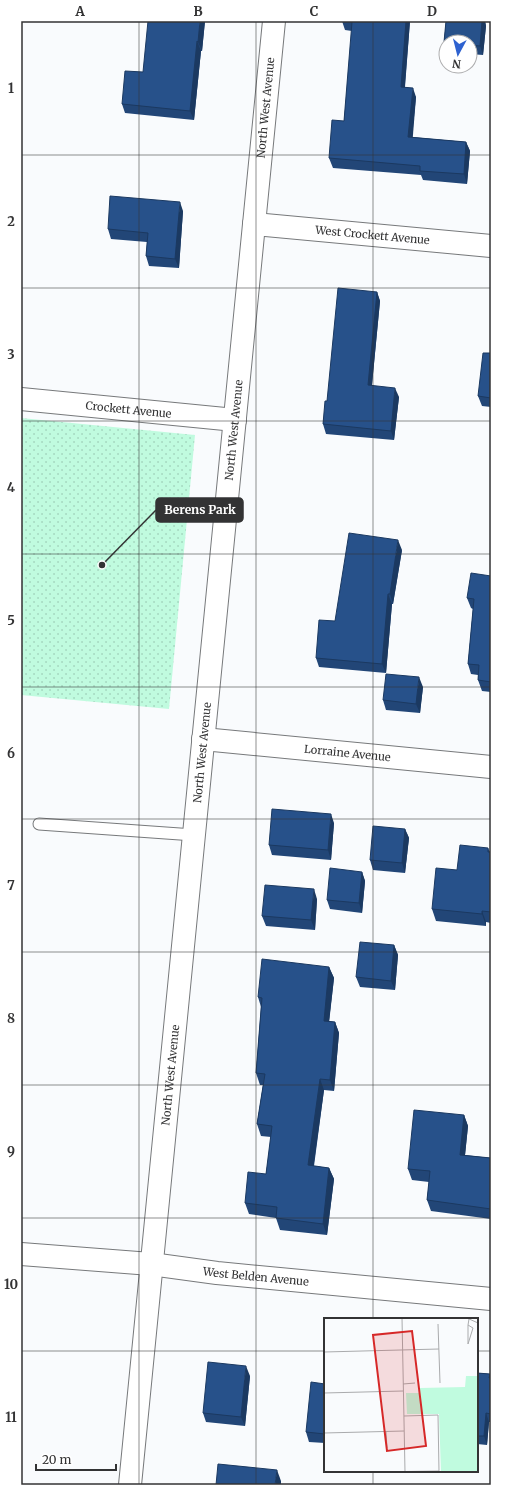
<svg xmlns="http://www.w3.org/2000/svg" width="512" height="1506" font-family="Merriweather,serif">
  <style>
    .park { fill: url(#park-dots) }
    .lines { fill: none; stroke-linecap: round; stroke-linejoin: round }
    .lane-casing { stroke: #77797b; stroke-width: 13 }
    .street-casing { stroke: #77797b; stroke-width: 24 }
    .lane { stroke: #fff; stroke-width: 11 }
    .street { stroke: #fff; stroke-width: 22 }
    .wall { fill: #224677 }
    .shaded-wall { fill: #1b3961 }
    .building { fill: #27518a; stroke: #1b3961 }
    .grid { fill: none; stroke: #333334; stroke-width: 1; stroke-opacity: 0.55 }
    .labels { text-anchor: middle; stroke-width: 4; stroke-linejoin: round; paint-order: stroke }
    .street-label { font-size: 11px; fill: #333334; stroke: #fff }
    .inset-road { fill: none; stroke: #aaabad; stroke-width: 1 }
    .view { fill: #d62828; fill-opacity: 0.15; stroke: #d62828; stroke-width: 2 }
    .inset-edge { fill: none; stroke: #333334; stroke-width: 2 }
    .leader { fill: none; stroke: #333334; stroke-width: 1.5 }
    .callout-dot { fill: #333334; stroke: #fff; stroke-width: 1.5 }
    .callout { fill: #333334; stroke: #333334; stroke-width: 1.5 }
    .callout-label { font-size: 12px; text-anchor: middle; font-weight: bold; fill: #fff }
    .neatline { fill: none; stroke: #333334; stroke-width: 1.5 }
    .grid-label { font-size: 13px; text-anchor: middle; font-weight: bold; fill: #333334 }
  </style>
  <defs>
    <pattern id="park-dots" width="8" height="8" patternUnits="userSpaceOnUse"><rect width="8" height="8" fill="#c0fbdf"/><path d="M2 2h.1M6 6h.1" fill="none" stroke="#a5d8c0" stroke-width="1.8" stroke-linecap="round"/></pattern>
  </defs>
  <rect width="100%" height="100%" fill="#f9fbfd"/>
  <polygon class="park" points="21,418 195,435 169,709 21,695"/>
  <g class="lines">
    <defs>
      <polyline id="lane" points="39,824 194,835"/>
      <g id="street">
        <path id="s1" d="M254,224L491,246"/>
        <path id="s2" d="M21,399L235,420"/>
        <path id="s3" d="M203,739L491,767"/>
        <path id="s4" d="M21,1254L151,1264L217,1273L491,1299"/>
        <path id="s5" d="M130,1485L274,21"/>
      </g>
    </defs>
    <use href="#lane" class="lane-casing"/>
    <use href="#street" class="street-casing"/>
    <use href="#lane" class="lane"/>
    <use href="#street" class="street"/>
  </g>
  <g class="wall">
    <polygon points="205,21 202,51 201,51 194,120 125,113 122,104 143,72"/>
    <polygon points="342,21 410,21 405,87 416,97 412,137 466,142 470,151 467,184 423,180 421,175 333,168 329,158 344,121 352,31 345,30"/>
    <polygon points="446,21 485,21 486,26 483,55 470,54 470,42 446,42 446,48 444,42"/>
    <polygon points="183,211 179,268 149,266 146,256 147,242 111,239 108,229"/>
    <polygon points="377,292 380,301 372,385 399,397 394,440 326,434 323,424 327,401"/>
    <polygon points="491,353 491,407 482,406 478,396"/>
    <polygon points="402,550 393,604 392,604 386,673 319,667 316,658 335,621"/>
    <polygon points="491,576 491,692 482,691 478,680 478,675 471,674 468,664 473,609 471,608 467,598"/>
    <polygon points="423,687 420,713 386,710 383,700"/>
    <polygon points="334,823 331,860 272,855 269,845"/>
    <polygon points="405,829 409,838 405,873 373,870 370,860"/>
    <polygon points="488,848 490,852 491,852 491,923 486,922 486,926 436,921 432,909 457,870"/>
    <polygon points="362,872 365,881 362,913 330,909 327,900"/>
    <polygon points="317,899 315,930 266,926 262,916"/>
    <polygon points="394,945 398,955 395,990 360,987 356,977"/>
    <polygon points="329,967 334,978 329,1021 335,1022 339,1033 334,1091 324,1090 314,1166 329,1168 334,1179 327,1235 280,1230 276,1218 249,1214 245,1203 266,1174 271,1137 261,1136 257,1124 263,1085 260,1085 256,1073 261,1007 258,997"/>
    <polygon points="464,1115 468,1126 465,1155 491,1158 491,1219 431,1211 427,1200 429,1182 412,1180 408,1169"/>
    <polygon points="477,1373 490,1374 491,1378 491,1422 489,1422 487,1445 477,1444"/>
    <polygon points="250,1376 245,1426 206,1422 203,1413"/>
    <polygon points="325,1384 325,1443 309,1442 306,1432"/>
  </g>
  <g class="shaded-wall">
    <polygon points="200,21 205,21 202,51 198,42"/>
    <polygon points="406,21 410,21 404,96 401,87"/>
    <polygon points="482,21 485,21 486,26 483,55 480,46"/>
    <polygon points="197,41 201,51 194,120 190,111"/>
    <polygon points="413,88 416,97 412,147 408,137"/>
    <polygon points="466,142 470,151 467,184 464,174"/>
    <polygon points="180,202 183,211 179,268 175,259"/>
    <polygon points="377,292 380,301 371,394 368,385"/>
    <polygon points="395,388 399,397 394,440 391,431"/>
    <polygon points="398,540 402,550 393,604 390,594"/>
    <polygon points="388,594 392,604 386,673 382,664"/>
    <polygon points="419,677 423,687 420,713 416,704"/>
    <polygon points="331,814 334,823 331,860 328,850"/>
    <polygon points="405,829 409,838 405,873 402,863"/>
    <polygon points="362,872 365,881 362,913 359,903"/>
    <polygon points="314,889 317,899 315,930 311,920"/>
    <polygon points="482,911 486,922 486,926 482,914"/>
    <polygon points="394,945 398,955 395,990 391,981"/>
    <polygon points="329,967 334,978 328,1032 324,1021"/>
    <polygon points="335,1022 339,1033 334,1091 330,1080"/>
    <polygon points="320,1079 324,1090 312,1177 308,1165"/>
    <polygon points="464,1115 468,1126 464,1165 460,1155"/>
    <polygon points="329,1168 334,1179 327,1235 323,1224"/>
    <polygon points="246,1366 250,1376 245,1426 241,1417"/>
    <polygon points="486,1413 489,1422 487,1445 484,1436"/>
    <polygon points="277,1470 281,1481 281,1485 275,1485"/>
  </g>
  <g class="building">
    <polygon points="148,21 200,21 198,42 197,41 190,111 122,104 125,71 143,72"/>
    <polygon points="345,21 406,21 401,87 413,88 408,137 466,142 464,174 420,171 420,166 329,158 332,120 344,121 352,22"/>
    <polygon points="446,21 482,21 480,46 470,45 470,42 444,42"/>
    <polygon points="110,196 180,202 175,259 146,256 148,233 108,229"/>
    <polygon points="338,288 377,292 368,385 395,388 391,431 323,424 325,401 327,401"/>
    <polygon points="483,353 491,353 491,398 478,396"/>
    <polygon points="349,533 398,540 390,594 388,594 382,664 316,658 319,620 335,621"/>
    <polygon points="471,573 491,576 491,682 478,680 479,665 468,664 474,599 467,598"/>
    <polygon points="386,674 419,677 416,704 383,700"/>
    <polygon points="272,809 331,814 328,850 269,845"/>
    <polygon points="373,826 405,829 402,863 370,860"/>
    <polygon points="460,845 488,848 488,852 491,852 491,912 482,911 482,914 432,909 436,868 457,870"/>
    <polygon points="330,868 362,872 359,903 327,900"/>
    <polygon points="265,885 314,889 311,920 262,916"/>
    <polygon points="360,942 394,945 391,981 356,977"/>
    <polygon points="262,959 329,967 324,1021 335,1022 330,1080 320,1079 308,1165 329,1168 323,1224 276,1218 277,1207 245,1203 248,1172 266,1174 272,1126 257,1124 265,1074 256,1073 262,998 258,997"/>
    <polygon points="414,1110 464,1115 460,1155 491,1158 491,1209 427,1200 430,1171 408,1169"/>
    <polygon points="208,1362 246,1366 241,1417 203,1413"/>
    <polygon points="477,1373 490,1374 489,1378 491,1378 491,1414 486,1413 484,1436 477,1436"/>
    <polygon points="311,1382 325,1384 325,1434 306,1432"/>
    <polygon points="218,1464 277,1470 275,1485 216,1485"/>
  </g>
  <path class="grid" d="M139,21V1485M256,21V1485M373,21V1319M21,155H491M21,288H491M21,421H491M21,554H491M21,687H491M21,819H491M21,952H491M21,1085H491M21,1218H491M21,1351H325M477,1351H491M373,1471V1485"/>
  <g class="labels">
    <g class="street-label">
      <text dy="4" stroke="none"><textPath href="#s5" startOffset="1384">North West Avenue</textPath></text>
      <text dy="4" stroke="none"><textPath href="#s1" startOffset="119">West Crockett Avenue</textPath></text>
      <text dy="4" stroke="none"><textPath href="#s2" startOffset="108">Crockett Avenue</textPath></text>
      <text dy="4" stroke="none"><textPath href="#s5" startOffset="1060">North West Avenue</textPath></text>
      <text dy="4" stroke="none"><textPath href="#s5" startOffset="736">North West Avenue</textPath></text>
      <text dy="4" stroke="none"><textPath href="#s3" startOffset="145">Lorraine Avenue</textPath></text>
      <text dy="4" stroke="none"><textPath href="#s5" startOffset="412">North West Avenue</textPath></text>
      <text dy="4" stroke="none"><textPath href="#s4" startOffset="236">West Belden Avenue</textPath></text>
    </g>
  </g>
  <g transform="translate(324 1318)">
    <rect width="154" height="154" fill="#f9fbfd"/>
    <path d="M142,58H154V154H117L115,96H83L82,75H96V70L141,69Z" fill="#c0fbdf"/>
    <path class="inset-road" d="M78,0L81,154M143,0L154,5M114,6L116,65M144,7L149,10L144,26V7L145,1M0,34L115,31M79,66L91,65M0,75L79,73M80,98L114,97L115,154M62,114L63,130M0,115L80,113M48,154L115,153"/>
    <path class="view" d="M88,13L102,128L63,133L49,17Z"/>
    <rect width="154" height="154" class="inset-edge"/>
  </g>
  <path class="leader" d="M102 565L156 510"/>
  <circle class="callout-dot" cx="102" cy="565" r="4"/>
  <rect class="callout" x="156" y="498" width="87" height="24" rx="4"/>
  <g class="callout-label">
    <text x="200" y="514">Berens Park</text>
  </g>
  <rect width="512" height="1506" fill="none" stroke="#ffffff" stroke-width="44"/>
  <g transform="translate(458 54) rotate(187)"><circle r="19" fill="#ffffff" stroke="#adadae"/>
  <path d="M0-3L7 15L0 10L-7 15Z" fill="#2e62d0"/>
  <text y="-6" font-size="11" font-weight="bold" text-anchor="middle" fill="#333334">N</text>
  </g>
  <path d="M36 1464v6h80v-6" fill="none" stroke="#333334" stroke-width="2"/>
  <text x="42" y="1464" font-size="12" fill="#333334" stroke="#ffffff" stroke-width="3" paint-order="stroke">20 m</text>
  <rect x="22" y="22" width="468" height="1462" class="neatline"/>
  <g class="grid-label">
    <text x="80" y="16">A</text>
    <text x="198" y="16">B</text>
    <text x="314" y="16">C</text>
    <text x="432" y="16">D</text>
    <text x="11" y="93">1</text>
    <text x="11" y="226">2</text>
    <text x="11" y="359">3</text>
    <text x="11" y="492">4</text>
    <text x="11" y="625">5</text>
    <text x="11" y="758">6</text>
    <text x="11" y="890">7</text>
    <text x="11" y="1023">8</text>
    <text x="11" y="1156">9</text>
    <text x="11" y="1289">10</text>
    <text x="11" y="1422">11</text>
  </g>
</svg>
